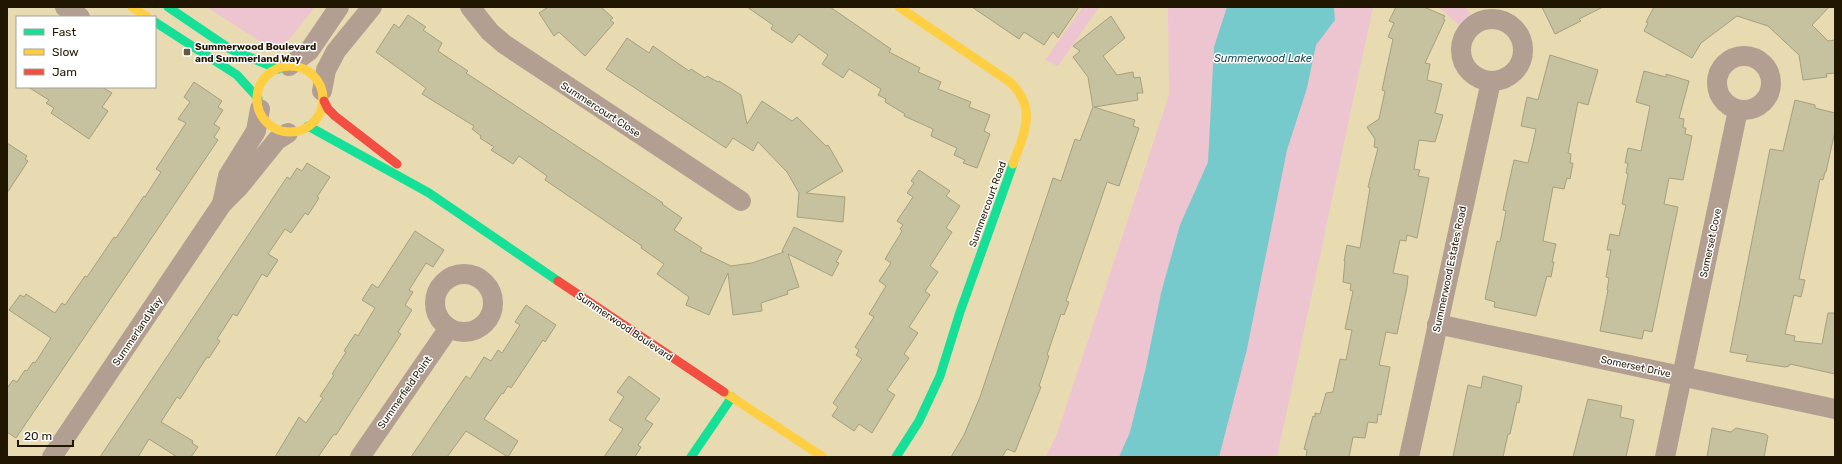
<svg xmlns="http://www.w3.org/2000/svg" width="1842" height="464" font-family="Rubik,sans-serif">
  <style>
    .green { fill: #edc5d0 }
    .water { fill: #77cacc }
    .building { fill: #c6c19e; stroke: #a5a080 }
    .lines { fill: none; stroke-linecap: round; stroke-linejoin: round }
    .street { stroke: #b29f92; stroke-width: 20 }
    .fast { stroke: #16e098; stroke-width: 9 }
    .slow { stroke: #ffcf43; stroke-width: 9 }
    .jam { stroke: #f24e42; stroke-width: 9 }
    .poi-dot { fill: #675b3e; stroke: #fff; stroke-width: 1.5 }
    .labels { text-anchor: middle; stroke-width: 3; stroke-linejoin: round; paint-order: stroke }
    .poi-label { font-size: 10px; font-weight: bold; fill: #211700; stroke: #fff; text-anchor: start }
    .street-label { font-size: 10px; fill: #211700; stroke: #fff }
    .water-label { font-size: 11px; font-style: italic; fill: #174c55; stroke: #fff }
  </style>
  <rect width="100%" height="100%" fill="#e8dab1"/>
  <g class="green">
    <polygon points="207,7 315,7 278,53"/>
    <polygon points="1083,7 1099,7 1058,66 1045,60"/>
    <polygon points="1168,7 1373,7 1277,457 1046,457 1057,434 1169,95"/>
    <polygon points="1439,7 1464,7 1470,13 1460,26"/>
  </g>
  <polygon class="water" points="1227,7 1334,7 1335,20 1316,45 1307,88 1287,150 1247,349 1219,457 1119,457 1130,432 1146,367 1161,293 1180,225 1208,162 1214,47"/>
  <g class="building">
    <polygon points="548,7 601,7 613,18 610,20 614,23 585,56 559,32 554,36 539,13"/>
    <polygon points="747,7 830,7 891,49 889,52 920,68 918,72 941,82 938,89 971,102 969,107 990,115 984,131 990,134 977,168 963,163 965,160 954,155 957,148 931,136 933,129 904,116 905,114 885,102 886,99 878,95 881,89 849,69 843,78 822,64 828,55 799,34 792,43 771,29 773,25"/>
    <polygon points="972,7 1079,7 1058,38 1053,32 1044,45 1024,32 1019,39"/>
    <polygon points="1396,7 1424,7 1445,16 1443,19 1445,20 1425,63 1430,64 1427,80 1442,84 1435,113 1443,115 1435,142 1419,140 1414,169 1420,170 1418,176 1429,178 1417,238 1407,235 1406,241 1400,240 1393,273 1408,276 1407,287 1397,334 1386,332 1379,365 1390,367 1381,415 1378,414 1377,423 1368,422 1365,438 1353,437 1349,457 1306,457 1307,450 1304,449 1313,416 1315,417 1315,413 1320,414 1326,393 1333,392 1340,359 1346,360 1352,330 1345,329 1353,291 1350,290 1351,284 1343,282 1345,261 1344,261 1347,245 1360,248 1370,188 1368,187 1378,148 1374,147 1375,139 1367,127 1379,119 1385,91 1382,90 1393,39 1388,37 1394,23 1389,21"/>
    <polygon points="1542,7 1603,7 1579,19 1581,21 1555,34"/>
    <polygon points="1654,7 1829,7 1812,25 1828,41 1835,40 1835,73 1826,74 1827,77 1803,80 1799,55 1768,26 1737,16 1701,43 1692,58 1644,31 1648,23 1646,22"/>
    <polygon points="408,15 426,27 423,30 442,43 438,51 468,71 466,73 663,203 662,204 682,218 674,230 702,248 700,251 731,266 752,263 784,252 782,251 794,227 842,251 836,262 839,263 832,276 788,254 799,287 787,291 788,294 761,303 762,311 733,315 728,273 709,315 686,305 689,297 657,274 664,264 641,248 642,246 545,180 547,176 519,156 513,164 491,150 494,147 480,138 481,136 472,129 474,126 422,94 426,88 376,52 394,24 399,28"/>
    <polygon points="1111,16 1125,38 1103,56 1117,75 1133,72 1134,78 1140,77 1143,93 1137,93 1138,100 1094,107 1135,120 1133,126 1139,128 1119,186 1107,182 1066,301 1069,302 1064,315 1061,314 1047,355 1049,356 1039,386 1041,387 1015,452 1007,449 1002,457 951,457 964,435 980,397 1053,178 1061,181 1075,139 1080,141 1093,107 1088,77 1073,57 1080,51 1073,46"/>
    <polygon points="627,38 649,53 653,46 689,71 691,69 705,78 707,76 718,82 719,81 741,95 747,124 762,101 792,121 797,117 826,146 828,145 843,171 806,193 845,197 843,222 797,217 799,193 787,172 758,142 753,151 733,138 726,148 606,69"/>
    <polygon points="1550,55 1598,70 1588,105 1578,102 1568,153 1571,154 1570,163 1573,163 1570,179 1567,178 1564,189 1553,187 1543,241 1556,244 1552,262 1554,262 1551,277 1547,276 1536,316 1494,307 1495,302 1485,299 1497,241 1500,242 1506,211 1503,210 1514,160 1528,163 1533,143 1536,129 1521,126 1527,97 1538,100"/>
    <polygon points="1644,71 1666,77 1666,74 1689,81 1679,118 1684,119 1683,128 1686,128 1685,134 1692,136 1683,180 1669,178 1664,204 1678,207 1652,332 1644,330 1642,339 1600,331 1608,290 1607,290 1609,278 1606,277 1611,250 1607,250 1610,234 1619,236 1626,205 1622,204 1628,174 1626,173 1628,163 1625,163 1628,148 1641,151 1650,106 1636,102"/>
    <polygon points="194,82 222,101 218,107 223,110 214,124 220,128 214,137 218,140 16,438 7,432 7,388 13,380 17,382 25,370 27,371 33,362 35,363 51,338 9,310 20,295 24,297 26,294 55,313 62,303 65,305 85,276 87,277 114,237 116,238 144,196 145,197 161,172 156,169 186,123 178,119 190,102 184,97"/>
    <polygon points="28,87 102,87 112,93 102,107 108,111 89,139 51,113 54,108 46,103 49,100"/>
    <polygon points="1795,100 1815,105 1815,108 1835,113 1835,131 1826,172 1825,172 1823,180 1820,179 1799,279 1805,280 1801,297 1794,295 1785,334 1795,336 1794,341 1822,344 1828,313 1835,313 1835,374 1790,364 1789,366 1785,367 1746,361 1748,355 1730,352 1770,149 1783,151"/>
    <polygon points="7,143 27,156 25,159 28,161 7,193"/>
    <polygon points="307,163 330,177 317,197 319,198 308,215 305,213 291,233 285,229 268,254 278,260 267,277 262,274 237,316 233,314 217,339 220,341 209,358 207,357 180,399 177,397 161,422 193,441 192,443 198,447 191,457 177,457 149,439 138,457 100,457 287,177 290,179 297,168 302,171"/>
    <polygon points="919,170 950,191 946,196 960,206 946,228 952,232 930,266 938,272 925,291 930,295 909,327 918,333 904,354 909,358 887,390 895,395 872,433 859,424 854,431 832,416 838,407 833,403 862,359 856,355 859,350 855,347 874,317 869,314 886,286 879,281 891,263 885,259 902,231 900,229 903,225 897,221 913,197 907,193 914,183 911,181"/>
    <polygon points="415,231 444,250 433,267 426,263 409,290 413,292 405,305 412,310 398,332 401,334 336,435 334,434 318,457 275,457 299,417 306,423 323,398 320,396 334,375 332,374 346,352 344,351 355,334 358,336 375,308 362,300 372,284 378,288"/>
    <polygon points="526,305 556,325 545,342 543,340 511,388 508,386 503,394 502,393 484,419 518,441 508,457 466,431 447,457 411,457 466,376 470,379 484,357 491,361 498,350 502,353 520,325 515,322"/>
    <polygon points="629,376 660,399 645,419 653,424 638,445 641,447 635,457 604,457 623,429 609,420 624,397 617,392"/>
    <polygon points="1483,376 1522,386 1519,403 1517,402 1510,434 1508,434 1503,457 1453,457 1468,385 1481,388"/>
    <polygon points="1588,399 1622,406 1620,417 1634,420 1626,457 1573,457"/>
    <polygon points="1712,428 1731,432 1736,428 1765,434 1768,436 1764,457 1707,457"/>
  </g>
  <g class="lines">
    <g class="street">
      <polyline points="65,7 80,17"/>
      <polyline points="470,7 490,32 504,44 741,201"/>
      <circle cx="1492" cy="50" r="31"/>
      <circle cx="1744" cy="83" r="27"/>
      <polyline points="289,66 309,51 339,7"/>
      <polyline points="322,91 326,70 336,51 372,7"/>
      <polyline points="260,109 256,131 228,176 222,204 239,187 277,140 288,133"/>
      <circle cx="464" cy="303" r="29"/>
      <polyline points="1437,324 1835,409"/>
      <polyline points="52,457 222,204"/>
      <polyline points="360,457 449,328"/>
      <polyline points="1409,457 1491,81"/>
      <polyline points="1665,457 1738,110"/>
    </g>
    <g class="fast">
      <polyline points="168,7 230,49 278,69"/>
      <polyline points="155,22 237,75 258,98"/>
      <polyline points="308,126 429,193 558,281"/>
      <polyline points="691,457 732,397"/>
      <polyline points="896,457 919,421 940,376 960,312 1013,164"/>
    </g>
    <g class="slow">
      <polyline points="132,7 147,17"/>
      <path d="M899,7L1010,82C1038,109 1024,133 1013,164"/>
      <circle cx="290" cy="99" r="33"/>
      <polyline points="724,392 823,457"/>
    </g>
    <g class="jam">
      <polyline points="324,101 328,109 335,116 397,164"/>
      <polyline points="558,281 724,392"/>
    </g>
  </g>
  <rect class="poi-dot" x="183" y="48" width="8" height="8" rx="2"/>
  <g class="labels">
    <g class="poi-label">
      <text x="195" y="50">Summerwood Boulevard<tspan x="195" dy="12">and Summerland Way</tspan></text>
    </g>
    <g class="street-label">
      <text transform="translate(601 109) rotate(33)" y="4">Summercourt Close</text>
      <text transform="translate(987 204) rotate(-70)" y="4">Summercourt Road</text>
      <text transform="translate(1710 243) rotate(-78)" y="4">Somerset Cove</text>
      <text transform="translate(1449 269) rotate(-78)" y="4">Summerwood Estates Road</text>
      <text transform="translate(625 326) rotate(34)" y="4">Summerwood Boulevard</text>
      <text transform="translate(137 331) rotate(-56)" y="4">Summerland Way</text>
      <text transform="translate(1636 366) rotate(12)" y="4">Somerset Drive</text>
      <text transform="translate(404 392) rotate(-55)" y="4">Summerfield Point</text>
    </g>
    <g class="water-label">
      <text x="1263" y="62">Summerwood Lake</text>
    </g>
  </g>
  <rect width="1842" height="464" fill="none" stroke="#211700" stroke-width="16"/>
  <rect x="16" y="16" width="140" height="72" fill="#ffffff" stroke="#a6a299"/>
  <rect x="24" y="29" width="20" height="6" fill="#16e098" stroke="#a6a299"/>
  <text x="52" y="36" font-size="12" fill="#211700">Fast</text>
  <rect x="24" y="49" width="20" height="6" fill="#ffcf43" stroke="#a6a299"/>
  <text x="52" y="56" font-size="12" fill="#211700">Slow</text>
  <rect x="24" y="69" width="20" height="6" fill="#f24e42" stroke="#a6a299"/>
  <text x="52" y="76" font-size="12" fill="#211700">Jam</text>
  <path d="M18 440v6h55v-6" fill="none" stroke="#211700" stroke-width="2"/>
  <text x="24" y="440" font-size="12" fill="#211700" stroke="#ffffff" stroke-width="3" paint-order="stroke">20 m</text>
</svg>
